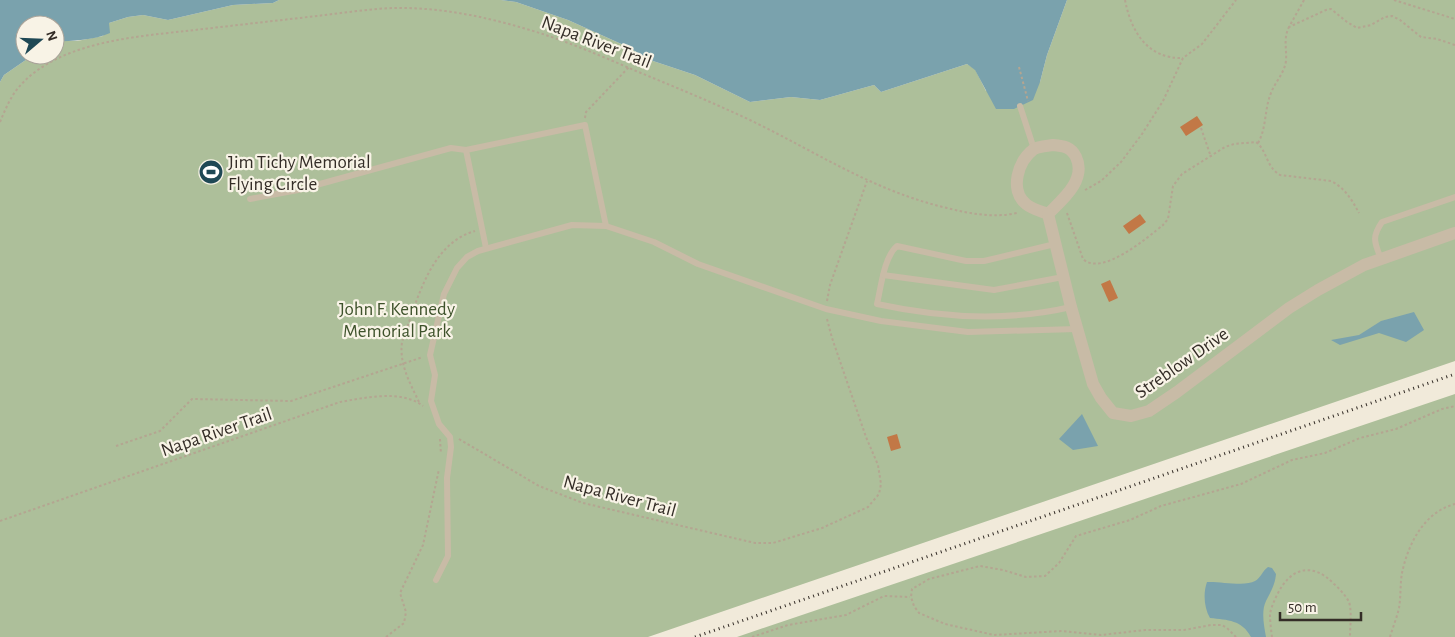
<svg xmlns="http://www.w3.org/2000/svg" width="1455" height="637" font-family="'Alegreya Sans',sans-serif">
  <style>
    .green { fill: #adbf9a }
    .water { fill: #7aa2ad }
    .building { fill: #c27846 }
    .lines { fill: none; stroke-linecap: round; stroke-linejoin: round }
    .path { stroke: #b4a591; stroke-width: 2; stroke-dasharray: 2.5 2.5; stroke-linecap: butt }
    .lane { stroke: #c8bba6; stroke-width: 6 }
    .street { stroke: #c8bba6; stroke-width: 12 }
    .rail { stroke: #342d27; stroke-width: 3; stroke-dasharray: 1 4; stroke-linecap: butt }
    .labels { text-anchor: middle; stroke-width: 4.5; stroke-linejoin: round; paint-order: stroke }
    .street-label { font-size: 19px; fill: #342d27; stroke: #f8f3e6 }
    .poi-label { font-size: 19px; fill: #342d27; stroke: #f8f3e6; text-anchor: start }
    .park-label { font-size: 19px; fill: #3e522b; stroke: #f8f3e6 }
  </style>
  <rect width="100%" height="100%" fill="#f1eada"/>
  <g class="green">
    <polygon points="279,0 501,0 516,2 568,20 628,47 650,60 695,75 750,102 791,97 820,100 874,85 881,92 967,64 975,69 986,91 1040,82 1047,55 1067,0 1455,0 1455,361 648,637 0,637 0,82 4,75 33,55 55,55 55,41 77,41 103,36 109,23 128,17 143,15 168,20 233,5 273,3"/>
    <polygon points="1455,394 1455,637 737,637"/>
  </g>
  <g class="water">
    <path d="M0,0H279L273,3L233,5L168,20L143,15L128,17L109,23L110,33C93,41 73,40 55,42V25H25V55H33L4,75L0,82Z"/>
    <polygon points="501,0 1067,0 1047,55 1040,82 1033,100 1014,109 996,109 975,70 967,64 881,92 874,85 820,100 791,97 750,102 695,75 650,60 628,47 568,20 516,2"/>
    <polygon points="1414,312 1424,330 1406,342 1379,333 1340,345 1331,340 1359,335 1381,321"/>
    <polygon points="1082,414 1098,446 1073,450 1059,439"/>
    <path d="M1268,567L1272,568L1276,574C1275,585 1271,591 1266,601C1261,611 1264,626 1266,637H1251C1242,620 1228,620 1210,618C1204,608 1203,593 1207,582C1219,581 1245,587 1255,581C1261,578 1262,571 1268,567Z"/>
  </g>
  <g class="building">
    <polygon points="1197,116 1203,125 1186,136 1180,127"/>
    <polygon points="1140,214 1146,222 1129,234 1123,226"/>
    <polygon points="1110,280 1118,298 1109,302 1101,284"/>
    <polygon points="897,434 901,448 891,451 887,437"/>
  </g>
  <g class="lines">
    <g class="path">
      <path d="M1125,0C1131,31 1147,59 1183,58"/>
      <polyline points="1304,0 1289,27 1326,10 1331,9 1347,22 1357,28 1371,25 1385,17 1392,16 1400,20 1421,37 1437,39 1455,45"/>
      <polyline points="1394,0 1455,19"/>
      <polyline points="1019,67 1028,101"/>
      <polyline points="585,118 586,112 629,67"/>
      <path d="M0,122C5,110 10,98 18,88C56,43 131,37 186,31C229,26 273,21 317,16C342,13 368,9 393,8C437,7 482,16 523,28C562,39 599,55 636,71C675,87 714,103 752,121C818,153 874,191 947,208C971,214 994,218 1017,213"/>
      <polyline points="1201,128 1211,157"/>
      <path d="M1258,143C1267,127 1264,110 1271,93C1275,82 1284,74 1286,61C1287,49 1283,39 1289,27"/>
      <polyline points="1085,190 1101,181 1121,162 1142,134 1163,101 1183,58 1202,44 1236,0"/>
      <path d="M1067,213L1083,259C1102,277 1148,237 1163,225L1168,219L1173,186L1182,174L1225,147L1234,144L1256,142C1267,150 1266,167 1280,175L1331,181C1345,188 1352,200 1359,213"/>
      <polyline points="827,301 830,285 867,181"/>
      <path d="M419,402C410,383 399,364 402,342C417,302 429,244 475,231"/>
      <polyline points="440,439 441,454"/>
      <polyline points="459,439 539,486 583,503 755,543 773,543 822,528 868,507 879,494 881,484 878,465 866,437 832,338 827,319"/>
      <polyline points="116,446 160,431 192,399 291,401 423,357"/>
      <path d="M0,521L340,402C364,398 401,389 423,406"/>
      <polyline points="386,637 404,623 406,612 400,593 423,545 439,469"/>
      <polyline points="752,637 788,625 846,615 884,596 910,597"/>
      <polyline points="1236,637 1227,628 1222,625 1211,625 1184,630 1145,630 1101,635 1062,631 994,635 945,624 919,613 914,606 911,597 912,589 929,579 980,566 1003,570 1026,577 1045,576 1059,563 1076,536 1130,520 1161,506 1241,484 1292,460 1325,453 1360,438 1396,429 1442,409 1455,406"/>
      <path d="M1272,637C1271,630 1270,621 1270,614C1271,608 1274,601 1277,595C1290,568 1312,561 1334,584C1339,588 1346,596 1349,602C1352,610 1350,628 1350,637"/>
      <path d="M1390,637C1393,627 1397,617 1399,608C1401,596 1400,584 1402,573C1408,544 1424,512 1455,504"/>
    </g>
    <g class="lane">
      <polyline points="1020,106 1034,149"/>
      <polyline points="250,199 298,190 451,148 466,150"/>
      <path d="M1055,244L984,261H966L897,246C884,257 881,287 877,304C941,318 1006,322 1071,307"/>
      <polyline points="486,248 466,150 585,125 606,226"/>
      <path d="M1381,259C1375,243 1371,238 1382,222L1455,197"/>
      <polyline points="883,275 994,290 1063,277"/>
      <polyline points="436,580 448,556 447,478 451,447 450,437 439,424 431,401 435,375 430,355 444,294 457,268 467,257 478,251 572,225 606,226 654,242 698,264 826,309 881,321 968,332 1077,329"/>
    </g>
    <g class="street">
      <path d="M1053,145C1064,146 1071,147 1076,157C1087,180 1062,200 1048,214C1040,211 1032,209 1026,204C1009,190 1018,161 1034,149C1039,146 1047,146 1053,145Z"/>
      <polyline points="1048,214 1071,307 1093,384 1101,398 1113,413 1131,416 1149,411 1177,392 1289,308 1318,290 1364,265 1455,233"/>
    </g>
    <polyline class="rail" points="695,637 1455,374"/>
  </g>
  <defs>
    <symbol id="stadium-disc" viewBox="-11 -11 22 22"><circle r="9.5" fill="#1e4855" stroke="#f8f3e6"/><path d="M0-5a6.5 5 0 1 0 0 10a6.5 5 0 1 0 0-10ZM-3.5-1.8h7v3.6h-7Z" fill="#fff"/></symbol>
  </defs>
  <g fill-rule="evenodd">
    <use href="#stadium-disc" x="197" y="158" width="28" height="28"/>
  </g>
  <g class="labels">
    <g class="street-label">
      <text transform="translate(597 41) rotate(21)" y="7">Napa River Trail</text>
      <text transform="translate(1181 362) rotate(-35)" y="7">Streblow Drive</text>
      <text transform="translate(216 431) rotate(-19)" y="7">Napa River Trail</text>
      <text transform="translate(620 495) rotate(15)" y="7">Napa River Trail</text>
    </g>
    <g class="poi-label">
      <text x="228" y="168">Jim Tichy Memorial<tspan x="228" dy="22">Flying Circle</tspan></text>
    </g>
    <g class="park-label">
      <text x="397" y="315">John F. Kennedy<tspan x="397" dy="22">Memorial Park</tspan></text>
    </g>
  </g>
  <g transform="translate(40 40) rotate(71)"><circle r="24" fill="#f8f3e6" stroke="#aaa49a"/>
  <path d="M0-4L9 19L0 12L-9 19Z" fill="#1e4855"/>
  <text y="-8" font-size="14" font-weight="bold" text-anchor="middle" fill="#342d27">N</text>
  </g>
  <path d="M1280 612v8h81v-8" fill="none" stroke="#342d27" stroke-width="2.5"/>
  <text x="1288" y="612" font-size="15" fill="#342d27" stroke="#f8f3e6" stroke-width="4" paint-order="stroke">50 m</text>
</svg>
